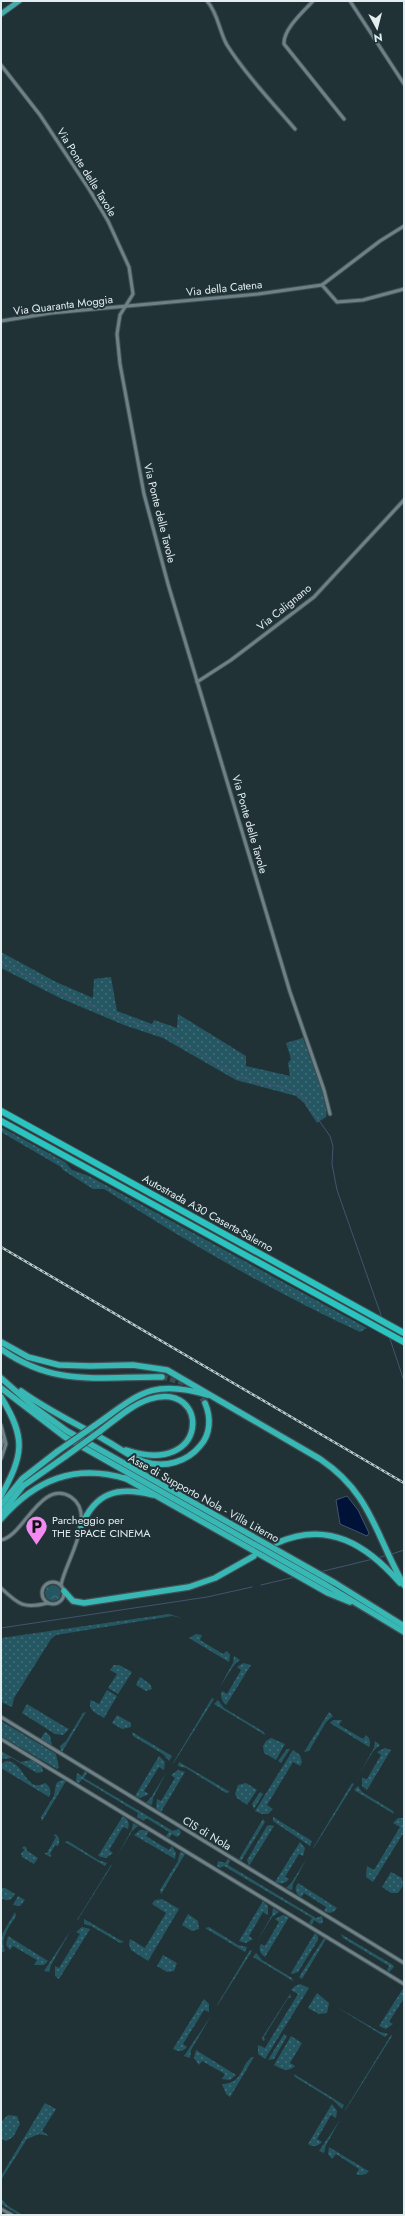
<svg xmlns="http://www.w3.org/2000/svg" width="405" height="2216" font-family="Jost,sans-serif">
  <style>
    .grass { fill: url(#grass-dots) }
    .park { fill: url(#park-crowns) }
    .water { fill: #001237; stroke: #44546e }
    .lines { fill: none; stroke-linecap: round; stroke-linejoin: round }
    .stream { stroke: #44546e; stroke-width: 1 }
    .trunk-tunnel { stroke: #3d4e52; stroke-width: 5.5; stroke-dasharray: 5.5 3; stroke-linecap: butt }
    .minor-casing { stroke: #415054; stroke-width: 5 }
    .primary-casing { stroke: #415054; stroke-width: 7 }
    .trunk-casing { stroke: #415054; stroke-width: 8 }
    .motorway-casing { stroke: #415054; stroke-width: 8 }
    .minor { stroke: #6d8186; stroke-width: 3 }
    .primary { stroke: #45aaa9; stroke-width: 5 }
    .trunk { stroke: #38b8b5; stroke-width: 5.5 }
    .motorway { stroke: #2bc5c1; stroke-width: 6 }
    .rail-casing { stroke: #bfcbce; stroke-width: 2.5 }
    .rail { stroke: #203236; stroke-width: 1; stroke-dasharray: 3; stroke-linecap: butt }
    .trunk-bridge-casing { stroke: #415054; stroke-width: 8; stroke-linecap: butt }
    .trunk-bridge { stroke: #38b8b5; stroke-width: 5.5 }
    .labels { text-anchor: middle; stroke-width: 4; stroke-linejoin: round; paint-order: stroke }
    .street-label { font-size: 11px; fill: #e3edf0; stroke: #203236 }
    .poi-label { font-size: 11px; fill: #e3edf0; stroke: #203236; text-anchor: start }
  </style>
  <defs>
    <pattern id="grass-dots" width="8" height="8" patternUnits="userSpaceOnUse"><rect width="8" height="8" fill="#255763"/><path d="M2 2h.1M6 6h.1" fill="none" stroke="#446f7a" stroke-width="1.8" stroke-linecap="round"/></pattern>
    <pattern id="park-crowns" width="20" height="18" patternUnits="userSpaceOnUse"><rect width="20" height="18" fill="#255763"/><path d="M2 6a3 3 0 1 1 6 0M12 15a3 3 0 1 1 6 0" fill="none" stroke="#446f7a"/></pattern>
  </defs>
  <rect width="100%" height="100%" fill="#203236"/>
  <g class="grass">
    <path d="M1,952L56,982L93,998L94,979L111,977L117,1011L152,1024L154,1020L177,1028L178,1014L246,1056V1066L290,1076L288,1063L291,1059L286,1043L303,1038C308,1052 330,1105 326,1117L317,1123L304,1103L296,1096L236,1080L163,1038L124,1025L60,998L1,968Z"/>
    <path d="M1,1127L65,1162L72,1170L89,1176L367,1328L360,1332C271,1291 186,1241 104,1189H93L63,1170L61,1167L1,1132Z"/>
    <polygon points="169,1614 182,1618 172,1616 56,1635 51,1639 14,1698 12,1707 1,1702 1,1638"/>
    <polygon points="196,1634 202,1635 200,1640 223,1654 227,1651 230,1655 229,1662 189,1638"/>
    <polygon points="234,1656 240,1660 234,1665 219,1688 233,1663"/>
    <path d="M243,1663L251,1665L226,1705C222,1702 220,1696 222,1691L227,1694L241,1670L237,1667Z"/>
    <polygon points="119,1665 132,1672 118,1694 108,1688 117,1674 110,1670 114,1665"/>
    <polygon points="140,1677 150,1684 152,1689 146,1691 136,1685"/>
    <path d="M107,1690L117,1696L104,1718C96,1713 87,1710 91,1700L99,1704Z"/>
    <polygon points="212,1698 214,1699 173,1764 173,1763"/>
    <polygon points="218,1700 224,1708 264,1732 265,1735 214,1704"/>
    <polygon points="27,1704 65,1727 69,1729 63,1735 55,1734 22,1713"/>
    <polygon points="86,1712 62,1752 61,1751 60,1746 66,1741 83,1713"/>
    <polygon points="329,1712 333,1716 326,1722 309,1751 304,1752"/>
    <polygon points="117,1715 131,1723 131,1727 122,1729 112,1723"/>
    <path d="M333,1720H342L339,1725L363,1739L366,1735C370,1738 371,1743 369,1747L330,1723Z"/>
    <polygon points="1,1721 56,1754 59,1768 57,1769 1,1736"/>
    <polygon points="46,1732 50,1736 52,1745 41,1739 44,1733"/>
    <polygon points="132,1732 172,1756 169,1761 163,1754 133,1736"/>
    <polygon points="271,1738 285,1744 276,1760 264,1753 263,1746 266,1741"/>
    <polygon points="375,1741 380,1745 374,1750 359,1774 374,1748"/>
    <polygon points="385,1748 391,1750 367,1790 362,1786 362,1778 367,1779 381,1755 377,1752"/>
    <polygon points="287,1749 290,1749 281,1763 278,1761"/>
    <polygon points="293,1750 300,1755 302,1762 300,1766 293,1762 267,1805 273,1809 268,1814 262,1814 255,1811"/>
    <polygon points="1,1751 20,1762 32,1760 42,1767 43,1772 37,1773 12,1758 1,1759"/>
    <polygon points="159,1756 165,1762 164,1770 159,1767 144,1791 149,1794 140,1798 135,1796"/>
    <path d="M6,1761C26,1762 25,1794 45,1783C50,1786 52,1791 49,1797L1,1768V1764Z"/>
    <polygon points="179,1762 230,1792 226,1793 186,1768 178,1766"/>
    <polygon points="178,1770 185,1772 161,1812 156,1808 157,1799 161,1801 175,1778 171,1775"/>
    <polygon points="85,1771 87,1773 84,1778 173,1831 179,1829 181,1832 180,1835 177,1837 172,1834 169,1838 166,1836 169,1832 146,1818 144,1821 137,1817 138,1813 82,1779 79,1783 76,1781 77,1773 82,1776"/>
    <polygon points="166,1773 153,1798 152,1805 146,1803 152,1796"/>
    <polygon points="64,1780 66,1781 42,1821 41,1817 54,1796 56,1784 59,1781"/>
    <polygon points="246,1783 257,1790 247,1805 237,1798 235,1794 238,1785"/>
    <polygon points="352,1783 354,1784 313,1849 313,1848"/>
    <polygon points="358,1786 362,1792 393,1811 394,1814 354,1790"/>
    <polygon points="260,1792 263,1794 254,1809 252,1804"/>
    <path d="M123,1816C128,1819 130,1823 128,1829L123,1827L109,1850L113,1853L106,1858L98,1856Z"/>
    <polygon points="273,1817 312,1841 310,1846 273,1821"/>
    <polygon points="398,1818 404,1818 404,1832 373,1882 366,1877 367,1866 374,1870 400,1827 393,1823"/>
    <polygon points="263,1819 265,1822 241,1861 239,1859"/>
    <polygon points="133,1823 138,1826 132,1831 117,1856 132,1829"/>
    <polygon points="270,1825 274,1826 249,1866 247,1860 267,1826"/>
    <polygon points="140,1830 149,1831 146,1836 169,1850 172,1846 176,1853 175,1859 134,1835"/>
    <path d="M55,1834C60,1836 60,1842 58,1846L55,1845L50,1854L52,1856L50,1857L44,1853H47L56,1837L54,1836Z"/>
    <polygon points="68,1841 98,1860 107,1863 105,1866 65,1842"/>
    <path d="M300,1842L305,1848L303,1856L299,1854L285,1877L289,1879C285,1884 281,1884 275,1882Z"/>
    <polygon points="24,1846 27,1848 26,1850 38,1858 34,1864 22,1857 21,1853 25,1850 22,1848"/>
    <polygon points="180,1852 185,1854 161,1894 160,1890 178,1861"/>
    <polygon points="307,1858 293,1884 292,1890 286,1888 292,1882"/>
    <polygon points="228,1859 230,1860 228,1865 316,1918 322,1916 323,1922 320,1924 314,1920 312,1925 309,1923 312,1918 224,1866 220,1868 217,1866 218,1861 225,1863"/>
    <polygon points="111,1865 112,1865 77,1921 77,1920"/>
    <polygon points="391,1872 402,1878 403,1886 398,1893 391,1893 382,1887"/>
    <path d="M298,1883L337,1908C334,1913 329,1914 324,1911L326,1907L304,1893L301,1897C295,1894 294,1888 298,1883Z"/>
    <path d="M5,1888L15,1894C12,1900 7,1902 1,1898V1888Z"/>
    <polygon points="18,1896 25,1900 20,1906 13,1905"/>
    <polygon points="162,1899 179,1909 148,1961 131,1950 129,1944 130,1939 145,1948 166,1913 152,1904 155,1900"/>
    <polygon points="263,1901 268,1906 268,1915 263,1912 249,1936 253,1939 246,1943 239,1941"/>
    <polygon points="273,1908 279,1912 272,1917 257,1941 272,1915"/>
    <path d="M15,1912L16,1916C9,1927 0,1938 5,1951L1,1953V1936Z"/>
    <polygon points="188,1914 198,1921 199,1929 192,1931 182,1925"/>
    <path d="M283,1915L289,1917L265,1957C260,1953 258,1949 261,1944L265,1946L279,1922L275,1919Z"/>
    <polygon points="84,1919 120,1940 124,1942 120,1943 91,1926 84,1924"/>
    <polygon points="82,1927 90,1929 59,1979 55,1976 55,1966 59,1968 80,1934 76,1932"/>
    <polygon points="209,1927 238,1945 247,1947 245,1952 205,1928"/>
    <polygon points="71,1930 51,1965 49,1972 44,1971"/>
    <polygon points="315,1933 318,1936 318,1940 298,1972 292,1974 291,1973"/>
    <polygon points="341,1934 393,1965 394,1967 389,1972 387,1970 389,1966 343,1938"/>
    <polygon points="8,1936 48,1961 44,1965 34,1965 37,1960 13,1946 10,1950 6,1945"/>
    <polygon points="324,1938 326,1939 302,1979 299,1977"/>
    <polygon points="250,1950 252,1951 217,2006 217,2005"/>
    <polygon points="256,1953 262,1960 292,1978 293,1981 253,1957"/>
    <polygon points="163,1955 177,1963 174,1971 167,1972 157,1966"/>
    <polygon points="300,1984 309,1988 265,2059 258,2054 258,2045 265,2048 298,1994 291,1990 295,1986"/>
    <polygon points="404,1987 404,1998 389,2022 393,2024 386,2029 379,2026"/>
    <polygon points="317,1993 329,2003 327,2013 319,2014 308,2008"/>
    <polygon points="290,1994 291,1998 288,1998 264,2037 265,2040 263,2041 262,2038"/>
    <path d="M204,1999L209,2004V2012L204,2010L183,2044L187,2047C183,2052 179,2052 173,2049Z"/>
    <polygon points="335,2006 380,2032 388,2034 385,2037"/>
    <polygon points="211,2016 191,2050 190,2058 184,2056"/>
    <polygon points="284,2034 287,2036 274,2059 268,2060"/>
    <polygon points="391,2035 392,2036 345,2111 345,2110"/>
    <path d="M291,2036L302,2043L290,2063L295,2066C287,2073 282,2069 274,2065Z"/>
    <polygon points="196,2050 236,2075 230,2080 222,2079 225,2074 202,2061 199,2065 194,2058"/>
    <path d="M252,2057H254L230,2097L226,2094L222,2084C244,2083 239,2067 252,2057Z"/>
    <polygon points="294,2074 344,2105 342,2109 334,2101 295,2077"/>
    <polygon points="45,2103 56,2109 42,2131 49,2136 39,2134 27,2139 1,2180 1,2176"/>
    <path d="M332,2104L337,2111L336,2118L331,2115L317,2139L322,2142C318,2147 312,2147 308,2144Z"/>
    <polygon points="8,2115 17,2116 20,2124 13,2137 6,2141 1,2139 1,2122"/>
    <polygon points="340,2120 326,2145 324,2153 319,2151"/>
    <path d="M329,2147L365,2169L369,2171C366,2175 361,2176 356,2174L359,2169L336,2154L332,2159L328,2154Z"/>
    <polygon points="1,2198 8,2206 23,2215 19,2215 1,2204"/>
  </g>
  <circle class="park" cx="53" cy="1593" r="8"/>
  <polygon class="water" points="347,1496 358,1510 369,1533 367,1536 340,1524 336,1500"/>
  <g class="lines">
    <g class="stream">
      <polyline points="1,962 61,993 126,1020 166,1033 235,1075 253,1081 286,1088 300,1094 330,1136 333,1146 332,1164 337,1190 382,1318"/>
      <polyline points="389,1336 404,1381"/>
      <polyline points="392,1554 404,1550"/>
      <polyline points="378,1558 387,1555"/>
      <polyline points="320,1572 373,1559"/>
      <polyline points="261,1585 295,1577"/>
      <polyline points="1,1628 207,1597 252,1587"/>
    </g>
    <g class="trunk-tunnel">
      <polyline points="162,1377 185,1383"/>
      <polyline points="197,1391 205,1403"/>
    </g>
    <defs>
      <g id="minor">
        <path d="M207,1C218,13 219,31 227,45C246,75 272,102 295,129"/>
        <path d="M313,1C304,11 283,29 284,44L344,119"/>
        <polyline points="350,1 404,84"/>
        <polyline points="1,65 40,115 89,189 108,221 129,267 133,294 120,315 117,334 120,364 144,494 168,584 290,992 324,1090 330,1114"/>
        <polyline points="322,285 380,241 404,226"/>
        <polyline points="322,285 337,302 363,300 404,289"/>
        <polyline points="1,321 51,313 258,294 322,285"/>
        <polyline points="197,682 231,660 314,597 404,500"/>
        <polyline points="1,1425 6,1444 1,1459"/>
        <polyline points="1,1447 4,1438"/>
        <path d="M1,1540C23,1537 41,1478 71,1497C98,1515 65,1562 61,1585"/>
        <circle cx="53" cy="1593" r="11"/>
        <path d="M1,1588C19,1605 24,1609 48,1603"/>
        <polyline points="1,1717 404,1963"/>
        <polyline points="1,1739 404,1984"/>
        <polyline points="1,2209 12,2215"/>
      </g>
      <polyline id="primary" points="1,14 19,1"/>
      <g id="trunk">
        <path d="M1,1342L28,1357L59,1365L90,1366L133,1365L167,1370L320,1459C372,1494 375,1535 404,1585"/>
        <path d="M1,1349C56,1388 100,1376 162,1377"/>
        <polyline points="1,1378 34,1407 67,1431 335,1583 404,1626"/>
        <polyline points="1,1388 65,1437 326,1585 404,1632"/>
        <path d="M21,1391C47,1410 77,1424 105,1440C118,1447 131,1458 145,1462C165,1468 187,1462 200,1446C211,1434 211,1417 205,1403"/>
        <path d="M1,1397C27,1439 23,1455 1,1496"/>
        <path d="M94,1426C138,1395 151,1378 208,1395"/>
        <path d="M99,1432C115,1420 131,1405 150,1399C210,1380 211,1478 126,1450"/>
        <polyline points="125,1478 328,1593 350,1602"/>
        <polyline points="1,1505 22,1479 58,1451"/>
        <polyline points="1,1514 23,1486 66,1456"/>
        <path d="M1,1519C35,1480 75,1463 127,1479"/>
        <path d="M81,1527C95,1492 118,1486 153,1495"/>
        <path d="M277,1543C328,1520 367,1545 400,1583"/>
        <polyline points="64,1591 73,1601 84,1603 189,1587 215,1578 254,1556"/>
      </g>
      <g id="motorway">
        <polyline points="1,1111 404,1333"/>
        <polyline points="1,1121 404,1342"/>
      </g>
    </defs>
    <use href="#minor" class="minor-casing"/>
    <use href="#primary" class="primary-casing"/>
    <use href="#trunk" class="trunk-casing"/>
    <use href="#motorway" class="motorway-casing"/>
    <use href="#minor" class="minor"/>
    <use href="#primary" class="primary"/>
    <use href="#trunk" class="trunk"/>
    <use href="#motorway" class="motorway"/>
    <defs>
      <polyline id="rail" points="1,1247 404,1483"/>
    </defs>
    <use href="#rail" class="rail-casing"/>
    <use href="#rail" class="rail"/>
    <defs>
      <g id="trunk-bridge">
        <polyline points="58,1451 94,1426"/>
        <polyline points="66,1456 99,1432"/>
      </g>
    </defs>
    <use href="#trunk-bridge" class="trunk-bridge-casing"/>
    <use href="#trunk-bridge" class="trunk-bridge"/>
  </g>
  <defs>
    <symbol id="parking-pin" viewBox="-11 -11 22 30"><path d="M0 17L-7.5 6A9.5 9.5 0 1 1 7.5 6Z" fill="#f28af2" stroke="#203236"/><path d="M-3.5-5.5H1a3.5 3.5 0 0 1 0 7H-1V5.5H-3.5ZM-1-3.4V-.6H.8a1.4 1.4 0 0 0 0-2.8Z" fill="#111"/></symbol>
  </defs>
  <g fill-rule="evenodd">
    <use href="#parking-pin" x="24" y="1514" width="25" height="34"/>
  </g>
  <g class="labels">
    <g class="street-label">
      <text transform="translate(87 172) rotate(58)" y="4">Via Ponte delle Tavole</text>
      <text transform="translate(224 288) rotate(-6)" y="4">Via della Catena</text>
      <text transform="translate(63 305) rotate(-7)" y="4">Via Quaranta Moggia</text>
      <text transform="translate(160 513) rotate(76)" y="4">Via Ponte delle Tavole</text>
      <text transform="translate(284 607) rotate(-39)" y="4">Via Calignano</text>
      <text transform="translate(250 824) rotate(74)" y="4">Via Ponte delle Tavole</text>
      <text transform="translate(208 1213) rotate(29)" y="4">Autostrada A30 Caserta-Salerno</text>
      <text transform="translate(204 1498) rotate(29)" y="4">Asse di Supporto Nola - Villa Literno</text>
      <text transform="translate(207 1833) rotate(31)" y="4">CIS di Nola</text>
    </g>
    <g class="poi-label">
      <text x="52" y="1524">Parcheggio per<tspan x="52" dy="13">THE SPACE CINEMA</tspan></text>
    </g>
  </g>
  <rect width="405" height="2216" fill="none" stroke="#e3edf0" stroke-width="4"/>
  <g transform="translate(377 28) rotate(173)" stroke="#203236" stroke-width="3" paint-order="stroke">
  <path d="M0-3L7 15L0 10L-7 15Z" fill="#e3edf0"/>
  <text y="-6" font-size="11" font-weight="bold" text-anchor="middle" fill="#e3edf0">N</text>
  </g>
</svg>
